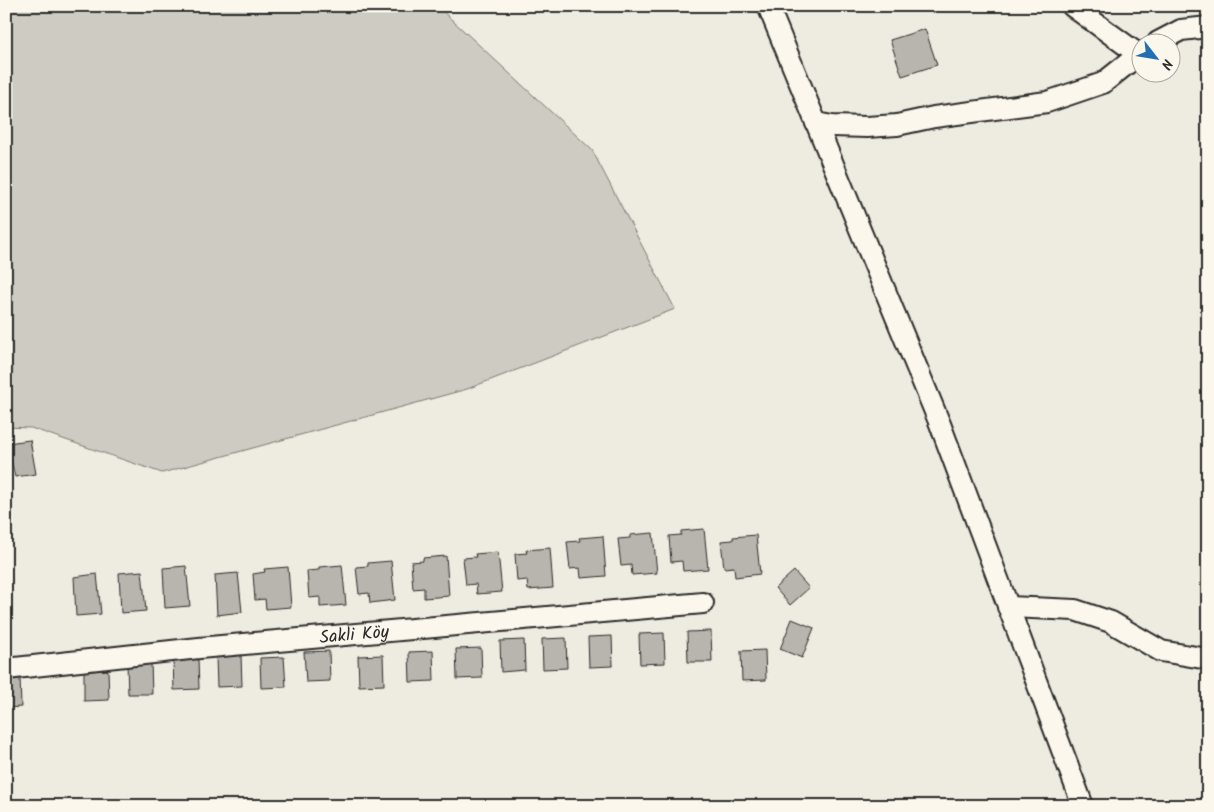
<svg xmlns="http://www.w3.org/2000/svg" width="1214" height="812" font-family="Kalam,sans-serif">
  <style>
    .green { fill: #cecbc2; stroke: #7c7b76 }
    .building { fill: #b8b5ae; stroke: #2b2b2b }
    .lines { fill: none; stroke-linecap: round; stroke-linejoin: round }
    .minor-casing { stroke: #2b2b2b; stroke-width: 24 }
    .minor { stroke: #fbf7ec; stroke-width: 20 }
    .labels { text-anchor: middle; stroke-width: 4; stroke-linejoin: round; paint-order: stroke }
    .street-label { font-size: 18px; fill: #2b2b2b; stroke: #fbf7ec }
  </style>
  <rect width="100%" height="100%" fill="#eeebe0"/>
  <filter id="ink" filterUnits="userSpaceOnUse"><feTurbulence type="fractalNoise" baseFrequency=".02" numOctaves="2"/><feDisplacementMap in="SourceGraphic" scale="10" xChannelSelector="R" yChannelSelector="G"/><feConvolveMatrix kernelMatrix="1 2 1 2 8 2 1 2 1" color-interpolation-filters="sRGB"/></filter>
  <g filter="url(#ink)">
    <polygon class="green" points="6,6 437,6 592,150 675,309 467,389 162,473 31,428 6,427"/>
    <g class="building">
      <polygon points="925,29 937,65 902,76 890,40"/>
      <polygon points="30,440 36,474 15,477 7,443"/>
      <polygon points="704,529 708,569 683,571 682,561 671,562 669,536 681,535 681,531"/>
      <polygon points="653,533 657,573 632,575 631,565 621,566 618,539 630,538 630,535"/>
      <polygon points="756,535 760,574 735,577 734,567 724,568 721,541 733,540 733,537"/>
      <polygon points="603,536 606,576 581,578 580,568 570,569 567,542 580,541 579,538"/>
      <polygon points="550,548 553,588 528,590 527,580 517,581 515,554 527,553 526,550"/>
      <polygon points="498,552 502,592 477,594 476,584 466,585 463,558 476,557 475,554"/>
      <polygon points="446,556 449,596 424,598 424,588 413,589 411,562 423,561 423,558"/>
      <polygon points="391,561 395,600 370,603 369,593 359,594 356,567 368,566 368,563"/>
      <polygon points="342,565 346,605 320,607 320,597 309,598 307,571 319,570 319,567"/>
      <polygon points="186,566 190,606 165,608 163,568"/>
      <polygon points="288,567 291,607 266,609 265,599 255,600 253,574 265,572 264,569"/>
      <polygon points="142,571 146,611 121,613 119,573"/>
      <polygon points="794,571 809,588 790,605 775,588"/>
      <polygon points="238,573 242,612 217,615 215,575"/>
      <polygon points="97,574 101,614 76,616 74,577"/>
      <polygon points="792,619 814,628 802,658 780,649"/>
      <polygon points="711,631 712,662 688,662 687,632"/>
      <polygon points="664,633 665,663 640,664 639,634"/>
      <polygon points="612,636 613,666 589,667 588,637"/>
      <polygon points="566,638 567,668 543,669 542,639"/>
      <polygon points="524,640 525,670 501,672 500,641"/>
      <polygon points="481,648 482,678 457,679 456,649"/>
      <polygon points="765,650 766,680 742,681 741,651"/>
      <polygon points="329,651 330,681 306,682 304,652"/>
      <polygon points="433,651 434,681 410,682 409,652"/>
      <polygon points="241,655 242,686 217,687 216,657"/>
      <polygon points="383,655 384,685 359,686 358,656"/>
      <polygon points="284,657 286,687 261,688 260,658"/>
      <polygon points="198,659 199,689 174,690 173,660"/>
      <polygon points="151,663 152,694 128,694 127,664"/>
      <polygon points="108,670 109,700 84,701 84,671"/>
      <polygon points="20,677 21,707 6,708 6,678"/>
    </g>
    <g class="lines">
      <defs>
        <g id="minor">
          <polyline points="768,6 940,424 1083,806"/>
          <polyline points="1072,6 1138,54"/>
          <polyline points="1158,42 1181,30 1208,27"/>
          <polyline points="816,123 832,126 867,127 897,125 934,117 1047,102 1103,83 1142,52"/>
          <polyline points="1008,607 1075,610 1111,622 1161,651 1208,659"/>
          <path id="s1" d="M6,669L199,648L703,603"/>
        </g>
      </defs>
      <use href="#minor" class="minor-casing"/>
      <use href="#minor" class="minor"/>
    </g>
  </g>
  <g class="labels">
    <g class="street-label">
      <text dy="6" stroke="none"><textPath href="#s1" startOffset="350">Sakli Köy</textPath></text>
    </g>
  </g>
  <rect width="1214" height="812" fill="none" stroke="#fbf7ec" stroke-width="25"/>
  <rect x="12" y="12" width="1189" height="787" fill="none" stroke="#2b2b2b" stroke-width="2" filter="url(#ink)"/>
  <g transform="translate(1156 58) rotate(121)"><circle r="24" fill="#fbf7ec" stroke="#a8a59f"/>
  <path d="M0-4L9 19L0 12L-9 19Z" fill="#1f6fb2"/>
  <text y="-8" font-size="14" font-weight="bold" text-anchor="middle" fill="#2b2b2b">N</text>
  </g>
</svg>
